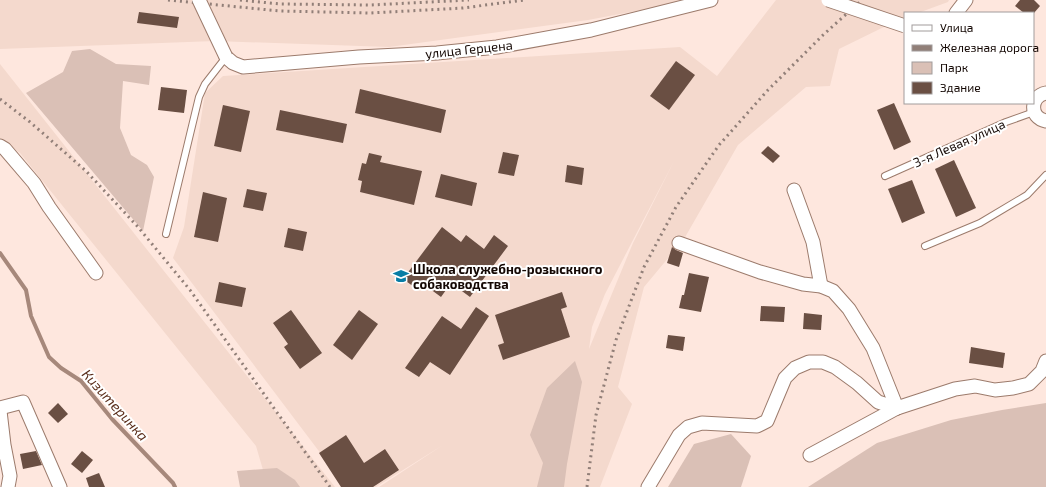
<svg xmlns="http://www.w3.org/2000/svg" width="1046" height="487" font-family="'Exo 2',sans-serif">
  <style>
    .built { fill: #f4d9cd; fill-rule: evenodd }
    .green { fill: #dac0b6 }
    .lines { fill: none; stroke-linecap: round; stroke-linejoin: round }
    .stream { stroke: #a6887b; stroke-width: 4 }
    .building { fill: #6a4f43 }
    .service-casing { stroke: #9c7b6c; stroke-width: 8 }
    .minor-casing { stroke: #9c7b6c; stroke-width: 15 }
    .service { stroke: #fff; stroke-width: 6 }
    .minor { stroke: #fff; stroke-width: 13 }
    .rail { stroke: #917f78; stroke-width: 3; stroke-dasharray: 2 4; stroke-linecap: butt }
    .minor-bridge-casing { stroke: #9c7b6c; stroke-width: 15; stroke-linecap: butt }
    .minor-bridge { stroke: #fff; stroke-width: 13 }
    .labels { text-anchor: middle; stroke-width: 4; stroke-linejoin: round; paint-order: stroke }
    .street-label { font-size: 13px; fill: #140804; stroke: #fff }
    .poi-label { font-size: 13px; font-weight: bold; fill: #140804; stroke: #fff; text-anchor: start }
    .water-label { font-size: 14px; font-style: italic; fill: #5a2d1a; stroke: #fff }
  </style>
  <rect width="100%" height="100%" fill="#fee7de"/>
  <g class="built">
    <polygon points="0,0 694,0 588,20 389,47 215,41 0,49"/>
    <path d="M776,0H949L948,2L918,13H905V18L890,24L839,49L830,86L806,87L738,145L684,239L644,287L618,387L632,404L600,487H379L443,445L376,487H346L173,258L184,227L205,93L223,76L680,47L717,76ZM674,161L633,243L589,349L592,327L605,294Z"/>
    <polygon points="0,64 335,487 268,487 256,446 20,153 0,139"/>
  </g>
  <g class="green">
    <polygon points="90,49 116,64 151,66 149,85 123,81 120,128 131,155 147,165 154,177 143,231 26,93 63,72 72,51"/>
    <polygon points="575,361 582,382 567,464 564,487 537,487 543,463 530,435 547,388"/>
    <polygon points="1046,403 1046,487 808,487 877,443 951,420 1002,410"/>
    <polygon points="731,434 751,456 741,487 668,487 694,444"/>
    <polygon points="277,468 295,480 300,487 240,487 237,471"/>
  </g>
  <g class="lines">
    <polyline class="stream" points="0,253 26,290 31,316 49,357 61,368 81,381 112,419 173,483 175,487"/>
  </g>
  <g class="building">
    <polygon points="1020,0 1034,0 1040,6 1034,13 1024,13 1015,6"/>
    <polygon points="139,12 179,17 177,28 137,23"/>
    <polygon points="676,61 695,75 669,110 650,96"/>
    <polygon points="161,87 187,90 184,113 158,110"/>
    <polygon points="360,89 446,110 441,133 355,113"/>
    <polygon points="894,103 911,142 894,150 877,110"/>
    <polygon points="223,105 250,111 241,152 214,146"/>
    <polygon points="280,110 347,124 343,143 276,130"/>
    <polygon points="768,146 780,156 773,163 761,153"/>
    <polygon points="503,152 519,155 514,176 498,173"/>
    <polygon points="369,153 382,156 380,162 422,171 414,205 360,192 362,181 358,180 362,163 366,164"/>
    <polygon points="954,160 976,208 956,217 935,169"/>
    <polygon points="567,165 584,168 582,185 565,182"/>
    <polygon points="441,174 477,183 472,206 435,197"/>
    <polygon points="912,180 925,213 902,223 888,189"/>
    <polygon points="247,189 267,193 263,211 243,207"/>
    <polygon points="203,192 227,198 218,242 194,237"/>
    <polygon points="442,227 461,242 466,235 484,249 494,235 508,246 470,297 451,283 441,297 422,283 417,289 403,279"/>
    <polygon points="288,228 307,232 303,251 284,247"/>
    <polygon points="672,247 676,250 683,253 679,267 667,263"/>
    <polygon points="689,273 709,277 701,312 679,308 682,295 684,295"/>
    <polygon points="219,282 246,288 242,307 215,302"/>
    <polygon points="562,292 567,307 561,309 570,337 503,360 498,345 504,343 495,315"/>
    <polygon points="761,306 785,307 784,322 760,321"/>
    <polygon points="476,307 489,316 450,375 430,362 419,377 405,368 442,316 461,329"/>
    <polygon points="291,310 322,353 300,369 284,347 288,344 273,323"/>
    <polygon points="359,310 378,324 352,360 333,345"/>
    <polygon points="804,313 822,315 821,330 803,329"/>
    <polygon points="668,335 685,337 683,351 666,348"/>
    <polygon points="971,347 1005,353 1003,368 969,363"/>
    <polygon points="58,403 68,414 58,423 48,413"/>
    <polygon points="346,435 364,463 385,449 399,470 373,487 341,487 319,453"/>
    <polygon points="36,451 42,465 23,469 20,454"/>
    <polygon points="82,451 93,460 82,473 71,464"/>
    <polygon points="99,473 105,487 89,487 86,478"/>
  </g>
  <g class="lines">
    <defs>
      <g id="service">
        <polyline points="885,176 1006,122 1034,112"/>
        <polyline points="166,234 199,97 205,84 226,57"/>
        <polyline points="925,246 980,223 1027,195 1046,175"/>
      </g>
      <g id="minor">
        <polyline points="956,13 966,0"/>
        <polyline points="226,57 233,63 243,67 359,57 437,53 497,47 591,30 711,0"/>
        <path d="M1046,93C1030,96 1029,118 1046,121"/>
        <polyline points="0,146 5,149 34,183 49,207 96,273"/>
        <polyline points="794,190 813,242 821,286"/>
        <polyline points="679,243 760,272 803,284 821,286 833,291 849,309 873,348 897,408"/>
        <polyline points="0,408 23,402 60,487"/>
        <polyline points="0,411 4,445 10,476 8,487"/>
        <polyline points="810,455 897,408 955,389 975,386 995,390 1013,388 1029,384 1042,371 1046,361"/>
        <polyline points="648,487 679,435 688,427 702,423 757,426 767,421 785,378 795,368 809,362 823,362 835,367 857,383 878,402 897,408"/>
      </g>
    </defs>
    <use href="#service" class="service-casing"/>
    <use href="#minor" class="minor-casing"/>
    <use href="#service" class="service"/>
    <use href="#minor" class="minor"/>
    <g class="rail">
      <polyline points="168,0 280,11 370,13 463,8 524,0"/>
      <polyline points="240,0 280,4 371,5 469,0"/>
      <polyline points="0,99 30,122 86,171 138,227 190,290 330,487"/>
      <polyline points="587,487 596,415 616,340 644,267 676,207 719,145 768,90 823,35 862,0"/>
    </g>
    <defs>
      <g id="minor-bridge">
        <polyline points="199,0 226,57"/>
        <polyline points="828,0 905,26"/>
      </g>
    </defs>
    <use href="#minor-bridge" class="minor-bridge-casing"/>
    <use href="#minor-bridge" class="minor-bridge"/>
  </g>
  <defs>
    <symbol id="school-bare" viewBox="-9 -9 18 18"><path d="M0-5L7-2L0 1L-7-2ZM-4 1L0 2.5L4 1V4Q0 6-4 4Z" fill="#087da5" stroke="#fff" stroke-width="2.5" paint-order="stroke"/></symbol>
  </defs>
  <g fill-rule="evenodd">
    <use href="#school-bare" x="390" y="265" width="22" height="22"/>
  </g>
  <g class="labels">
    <g class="street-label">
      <text transform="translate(469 49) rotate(-6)" y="5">улица Герцена</text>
      <text transform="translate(959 143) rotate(-24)" y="5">3-я Левая улица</text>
    </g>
    <g class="poi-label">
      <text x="413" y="274">Школа служебно-розыскного<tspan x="413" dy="15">собаководства</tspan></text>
    </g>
    <g class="water-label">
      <text transform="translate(115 405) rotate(48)" y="5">Кизитеринка</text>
    </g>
  </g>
  <rect x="904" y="12" width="130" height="92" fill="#ffffff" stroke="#a19c9b"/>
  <rect x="912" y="25" width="20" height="6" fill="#ffffff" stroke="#a19c9b"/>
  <text x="940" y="32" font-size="12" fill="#140804">Улица</text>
  <rect x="912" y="45" width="20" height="6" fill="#917f78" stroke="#a19c9b"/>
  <text x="940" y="52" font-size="12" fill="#140804">Железная дорога</text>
  <rect x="912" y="62" width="20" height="12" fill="#dac0b6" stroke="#a19c9b"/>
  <text x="940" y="72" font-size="12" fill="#140804">Парк</text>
  <rect x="912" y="82" width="20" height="12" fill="#6a4f43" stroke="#a19c9b"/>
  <text x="940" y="92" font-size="12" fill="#140804">Здание</text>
</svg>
